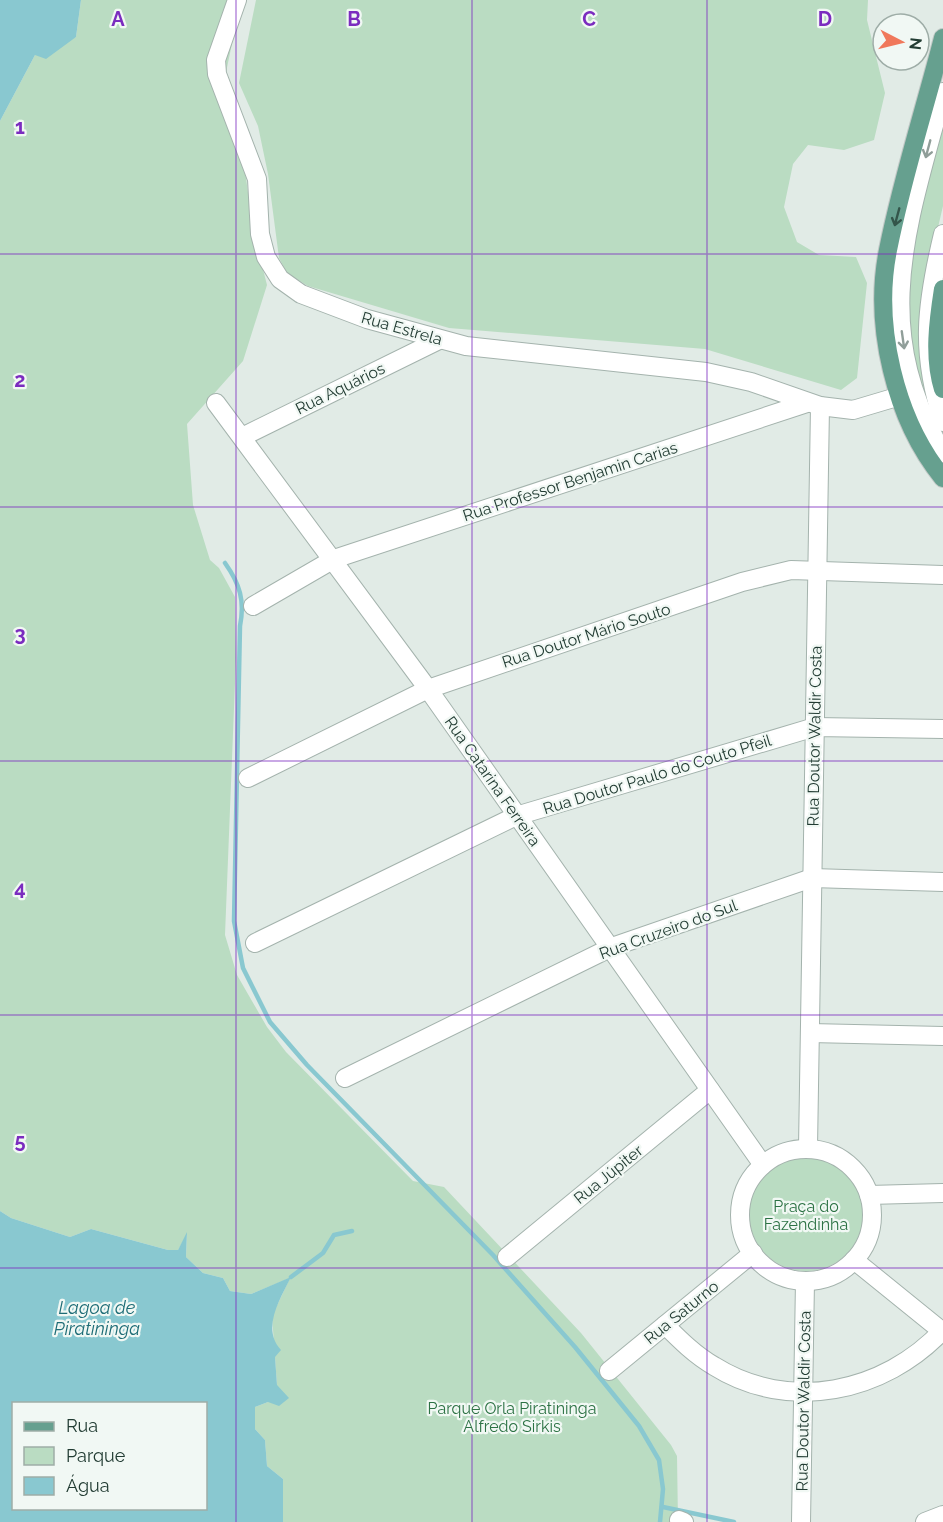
<svg xmlns="http://www.w3.org/2000/svg" width="943" height="1522" font-family="Raleway,sans-serif">
  <style>
    .green { fill: #badcc2 }
    .water { fill: #89c8d0; fill-rule: evenodd }
    .lines { fill: none; stroke-linecap: round; stroke-linejoin: round }
    .stream { stroke: #89c8d0; stroke-width: 4.5 }
    .minor-casing { stroke: #a4b3ad; stroke-width: 20 }
    .major-casing { stroke: #c1c8c6; stroke-width: 20 }
    .minor { stroke: #fff; stroke-width: 18 }
    .major { stroke: #66a08f; stroke-width: 18 }
    .oneway { stroke: #909e99 }
    .oneway2 { stroke: #33554a }
    .grid { fill: none; stroke: #7b2cbf; stroke-width: 1.5; stroke-opacity: 0.55 }
    .labels { text-anchor: middle; stroke-width: 4.5; stroke-linejoin: round; paint-order: stroke }
    .street-label { font-size: 16px; fill: #223c33; stroke: #f1f8f4 }
    .park-label { font-size: 16px; fill: #2c7244; stroke: #f1f8f4 }
    .water-label { font-size: 18px; font-style: italic; fill: #1d6c76; stroke: #f1f8f4 }
    .grid-label { font-size: 20px; text-anchor: middle; font-weight: bold; fill: #7b2cbf; stroke: #f1f8f4; stroke-width: 4.5; stroke-linejoin: round; paint-order: stroke }
  </style>
  <rect width="100%" height="100%" fill="#e1ebe6"/>
  <g class="green">
    <polygon points="81,0 241,0 223,87 239,126 253,230 267,285 243,361 187,424 193,505 210,560 219,568 235,597 236,658 225,935 237,975 267,1027 286,1052 413,1181 444,1187 581,1333 671,1445 677,1456 678,1522 283,1522 283,1479 267,1466 265,1440 255,1429 255,1407 268,1402 277,1385 272,1316 290,1278 251,1294 230,1291 223,1278 203,1273 186,1257 187,1234 178,1250 168,1250 91,1229 70,1237 11,1218 0,1211 0,121 35,55 76,37"/>
    <polygon points="256,0 868,0 867,20 885,93 874,140 844,150 808,145 793,164 784,207 797,242 819,255 856,257 867,283 857,378 841,390 705,349 449,328 308,286 287,273 279,258 268,174 258,126 239,83"/>
    <polygon points="943,122 943,206 922,296 938,425 924,399 907,334 912,238"/>
    <circle cx="806" cy="1214" r="57"/>
  </g>
  <g class="water">
    <polygon points="0,0 81,0 76,37 46,59 35,55 0,121"/>
    <path d="M0,1211L11,1218L70,1237L91,1229L168,1250H178L187,1232L186,1257L203,1273L223,1278L230,1291L251,1294L291,1277C280,1299 261,1329 281,1350L275,1357L277,1385L289,1398L279,1406L268,1402L255,1407V1429L265,1440L267,1466L283,1479V1522H0ZM14,1404H206V1508H14Z"/>
  </g>
  <g class="lines">
    <g class="stream">
      <path d="M225,563C240,584 245,601 240,626L234,921L243,968L270,1022L307,1065L493,1255L575,1347L639,1426L659,1460L663,1489L660,1522"/>
      <polyline points="291,1277 323,1253 334,1235 352,1231"/>
      <polyline points="663,1507 734,1522"/>
    </g>
    <defs>
      <g id="minor">
        <polyline points="237,0 216,60 217,74 257,179 260,234 266,257 280,279 301,294 367,319 466,346 706,372 751,382 820,406 853,410 900,396"/>
        <path d="M943,92C909,222 867,326 943,453"/>
        <path d="M943,234C926,305 920,352 943,422"/>
        <polyline points="216,403 428,689 763,1165"/>
        <polyline points="242,437 439,340"/>
        <polyline points="253,606 334,559 807,403"/>
        <polyline points="248,778 428,689 742,582 791,570 943,575"/>
        <polyline points="255,943 516,816 815,727 943,729"/>
        <polyline points="810,1033 943,1036"/>
        <polyline points="345,1078 612,947 812,878 943,882"/>
        <polyline points="808,1148 820,406"/>
        <circle cx="806" cy="1215" r="66"/>
        <polyline points="869,1195 943,1193"/>
        <polyline points="507,1257 710,1090"/>
        <polyline points="854,1260 943,1332"/>
        <path d="M665,1325C680,1340 695,1355 714,1366C789,1413 884,1393 943,1330"/>
        <polyline points="609,1371 753,1253"/>
        <polyline points="679,1520 684,1522"/>
        <polyline points="801,1522 805,1281"/>
        <polyline points="925,1522 943,1515"/>
      </g>
      <g id="major">
        <path d="M943,38C925,108 902,179 888,250C873,325 895,419 943,478"/>
        <path d="M943,289C938,321 933,357 943,389"/>
      </g>
    </defs>
    <use href="#minor" class="minor-casing"/>
    <use href="#major" class="major-casing"/>
    <use href="#minor" class="minor"/>
    <use href="#major" class="major"/>
  </g>
  <defs><path id="oneway-shaft" d="M-6 0H5M1.5-3L5.5 0L1.5 3" fill="none" stroke-width="1.6" stroke-linecap="round" stroke-linejoin="round" transform="scale(1.5)"/></defs>
  <g class="oneway">
    <use href="#oneway-shaft" transform="translate(928 149) rotate(105)"/>
    <use href="#oneway-shaft" transform="translate(903 340) rotate(82)"/>
  </g>
  <use class="oneway2" href="#oneway-shaft" transform="translate(897 217) rotate(105)"/>
  <path class="grid" d="M236,0V1522M472,0V1522M707,0V1522M0,254H943M0,507H943M0,761H943M0,1015H943M0,1268H943"/>
  <g class="labels">
    <g class="street-label">
      <text transform="translate(402 328) rotate(16)" y="6">Rua Estrela</text>
      <text transform="translate(340 388) rotate(-26)" y="6">Rua Aquários</text>
      <text transform="translate(570 481) rotate(-18)" y="6">Rua Professor Benjamin Carias</text>
      <text transform="translate(586 635) rotate(-18)" y="6">Rua Doutor Mário Souto</text>
      <text transform="translate(814 736) rotate(-89)" y="6">Rua Doutor Waldir Costa</text>
      <text transform="translate(657 774) rotate(-17)" y="6">Rua Doutor Paulo do Couto Pfeil</text>
      <text transform="translate(493 781) rotate(55)" y="6">Rua Catarina Ferreira</text>
      <text transform="translate(668 929) rotate(-20)" y="6">Rua Cruzeiro do Sul</text>
      <text transform="translate(608 1174) rotate(-39)" y="6">Rua Júpiter</text>
      <text transform="translate(681 1312) rotate(-39)" y="6">Rua Saturno</text>
      <text transform="translate(803 1401) rotate(-89)" y="6">Rua Doutor Waldir Costa</text>
    </g>
    <g class="park-label">
      <text x="806" y="1212">Praça do<tspan x="806" dy="18">Fazendinha</tspan></text>
      <text x="512" y="1414">Parque Orla Piratininga<tspan x="512" dy="18">Alfredo Sirkis</tspan></text>
    </g>
    <g class="water-label">
      <text x="97" y="1314">Lagoa de<tspan x="97" dy="21">Piratininga</tspan></text>
    </g>
  </g>
  <g class="grid-label">
    <text x="118" y="26">A</text>
    <text x="354" y="26">B</text>
    <text x="589" y="26">C</text>
    <text x="825" y="26">D</text>
    <text x="20" y="134">1</text>
    <text x="20" y="387">2</text>
    <text x="20" y="641">3</text>
    <text x="20" y="895">4</text>
    <text x="20" y="1148">5</text>
  </g>
  <rect x="12" y="1402" width="195" height="108" fill="#f1f8f4" stroke="#9eada7" stroke-width="1.5"/>
  <rect x="24" y="1422" width="30" height="9" fill="#66a08f" stroke="#9eada7" stroke-width="1.5"/>
  <text x="66" y="1432" font-size="18" fill="#223c33">Rua</text>
  <rect x="24" y="1447" width="30" height="18" fill="#badcc2" stroke="#9eada7" stroke-width="1.5"/>
  <text x="66" y="1462" font-size="18" fill="#223c33">Parque</text>
  <rect x="24" y="1477" width="30" height="18" fill="#89c8d0" stroke="#9eada7" stroke-width="1.5"/>
  <text x="66" y="1492" font-size="18" fill="#223c33">Água</text>
  <g transform="translate(901 42) rotate(97)"><circle r="28" fill="#f1f8f4" stroke="#9eada7" stroke-width="1.5"/>
  <path d="M0-4.5L10 22L0 15L-10 22Z" fill="#f0785b"/>
  <text y="-9" font-size="16" font-weight="bold" text-anchor="middle" fill="#223c33">N</text>
  </g>
</svg>
